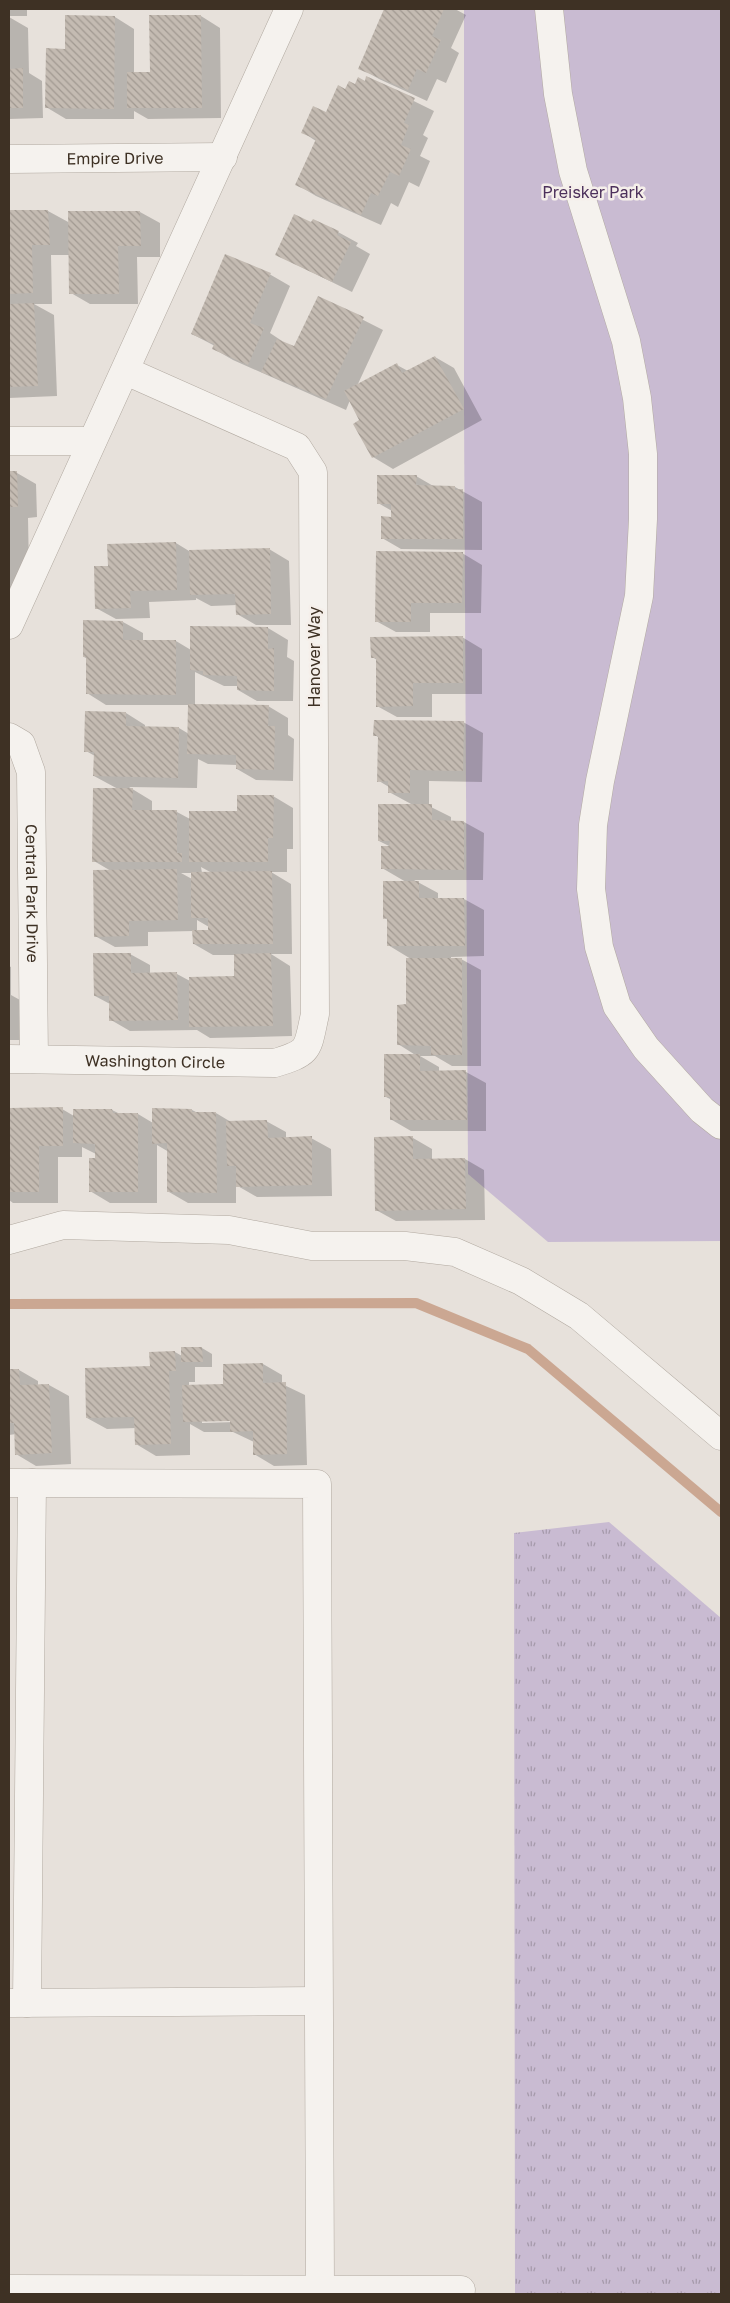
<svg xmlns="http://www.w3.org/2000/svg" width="730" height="2303" font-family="'Golos Text',sans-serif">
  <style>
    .grass { fill: url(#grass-tufts) }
    .park { fill: #c9bbd2 }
    .shadow { fill: #0003; fill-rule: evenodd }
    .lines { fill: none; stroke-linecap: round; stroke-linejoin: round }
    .stream { stroke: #cba792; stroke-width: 10 }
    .building { fill: url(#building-back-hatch) }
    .minor-casing { stroke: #b1a9a0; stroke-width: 29 }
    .minor { stroke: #f5f2ee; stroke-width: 28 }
    .labels { text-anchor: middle; stroke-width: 5; stroke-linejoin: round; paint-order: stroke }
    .street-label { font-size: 16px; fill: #3e3124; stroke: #f5efea }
    .park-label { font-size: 16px; fill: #4c305b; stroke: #f5efea }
  </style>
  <defs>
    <pattern id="grass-tufts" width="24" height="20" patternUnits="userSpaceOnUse" patternTransform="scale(1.25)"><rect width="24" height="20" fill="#c9bbd2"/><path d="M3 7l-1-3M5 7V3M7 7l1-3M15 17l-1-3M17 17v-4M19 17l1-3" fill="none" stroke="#a599aa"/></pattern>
    <pattern id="building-back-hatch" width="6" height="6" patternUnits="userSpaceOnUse" patternTransform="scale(1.25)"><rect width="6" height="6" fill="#c4bbb2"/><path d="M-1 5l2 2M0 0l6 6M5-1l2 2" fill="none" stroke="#a19991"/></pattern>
  </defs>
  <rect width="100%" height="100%" fill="#e7e1db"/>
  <polygon class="grass" points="609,1522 721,1618 721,2294 515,2294 514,1533"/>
  <polygon class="park" points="464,9 721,9 721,1241 548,1242 468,1174 464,409"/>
  <g class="shadow">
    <rect x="9" y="9" width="18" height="7"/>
    <polygon points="145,9 201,9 201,10 146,10"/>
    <polygon points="386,9 455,9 466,15 451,48 459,53 446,83 437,79 427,101 379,79 360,68"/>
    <polygon points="201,16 220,28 221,118 148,119 134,111 134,119 66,119 46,107 66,50 115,17 134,29 134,73 151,73"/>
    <polygon points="9,17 28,28 29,73 42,81 43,118 9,119"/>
    <polygon points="367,78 434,111 423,135 428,138 420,156 430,161 419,187 409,182 398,207 391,203 381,225 316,196 296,184 316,141 302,132 326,114 346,90 365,82"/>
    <polygon points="48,211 70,223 70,212 140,212 160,223 160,257 137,257 138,304 90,304 71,293 70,255 51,255 52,304 34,304 54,315 57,396 9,398 9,215 10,212"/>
    <polygon points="312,224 338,232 358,243 356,246 370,254 352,292 277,255"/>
    <polygon points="226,256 271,275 290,286 270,333 282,341 282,342 295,348 318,297 383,330 357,386 397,365 408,371 435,357 454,368 482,420 393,469 373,457 355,424 361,421 350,400 346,410 233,360 214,349 215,346 192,334"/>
    <polygon points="9,473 17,473 36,484 37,517 28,518 29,569 22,587 9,587"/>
    <polygon points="416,476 435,487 455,487 482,502 482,550 401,549 382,538 392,518 392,511 378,503"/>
    <polygon points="176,543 189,551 269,549 289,561 291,625 256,625 237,614 237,605 211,606 196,598 196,600 149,602 150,618 116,619 96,608 109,567"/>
    <polygon points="462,553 482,565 481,613 430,613 430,632 396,632 376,621"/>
    <path d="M84,622H123L143,633V641H176L191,650L192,628H268L288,640L287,657L294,661L293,701H257L238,690V686H224L195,672V705L268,706L288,718V735L294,739L293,781L256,780L237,769V765L208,764L198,759L197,788L129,787L152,801V811L177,812L190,819L238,812L273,796L293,808V849H287V872H271L291,884L292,954H271L290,966L292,1036L210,1038L197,1030L130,1031L111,1020L110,1004L95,996L130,954L150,965V974H177L190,981L235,977V955H213L194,944V931L148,932V946L115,947L95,936L111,871L94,861L118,789L94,776L95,756L86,751L126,713L145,725V728H179L189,734V705H106L87,693L88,659L84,657ZM201,867L212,873H202ZM181,873H192V879ZM197,920L209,927V931H197Z"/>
    <polygon points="462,637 482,649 482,694 432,694 432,717 397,717 377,706 377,660 372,657"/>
    <polygon points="463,722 483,733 482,782 429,781 429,806 451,817 451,822 464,822 484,833 483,880 414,880 438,893 438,899 464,899 484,910 484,956 451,957 451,959 461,959 481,970 481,1066 452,1066 435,1056 420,1056 439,1067 439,1072 466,1072 486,1083 486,1131 411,1131 392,1120 392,1100 386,1097 417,1056 398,1044 407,1006 411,959 388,945 388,920 384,918 406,882 382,868 391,847 379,841 413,805 389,792 389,787 379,781 379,738 375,735"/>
    <polygon points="9,966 11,967 11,995 20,1000 20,1040 9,1040"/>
    <polygon points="9,1109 62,1109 74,1116 112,1110 120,1114 138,1114 153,1123 192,1110 198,1113 216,1113 231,1122 266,1121 286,1132 286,1138 311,1138 331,1149 332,1196 257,1197 236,1185 236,1203 188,1203 169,1192 169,1152 157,1145 157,1203 110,1203 90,1191 96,1154 82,1147 82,1157 58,1157 58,1203 13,1203 9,1200"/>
    <polygon points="413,1138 432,1149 432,1160 465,1159 484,1170 485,1220 396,1221 376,1210"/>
    <path d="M202,1348L212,1354V1367H195V1382H189V1386L224,1385L263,1364L282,1375V1384L305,1395L307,1465L274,1466L254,1454V1442L233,1432H204L190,1424V1455L156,1456L136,1444V1428L107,1429L87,1418L151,1367L175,1352L182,1356V1349ZM202,1420H236V1422L202,1423Z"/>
    <polygon points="9,1370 19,1370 38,1381 38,1385 49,1385 69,1396 71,1464 36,1466 16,1454 16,1434 9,1435"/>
  </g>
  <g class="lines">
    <polyline class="stream" points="9,1304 416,1303 528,1349 721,1512"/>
  </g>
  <g class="building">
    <polygon points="384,9 444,9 432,36 441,40 426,73 417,69 408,90 358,69"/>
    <polygon points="65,15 115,16 114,109 45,108 46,48 65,49"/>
    <polygon points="149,15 201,15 202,108 127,108 127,72 150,72"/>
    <polygon points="23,68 23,108 9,108 9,69"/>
    <polygon points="366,76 415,98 404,123 409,125 401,145 411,149 399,176 390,172 378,196 371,193 361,215 295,185 316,139 301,133 313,106 326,112 338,85 345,89 349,81 355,84 358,77 365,81"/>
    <polygon points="9,210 48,210 50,245 32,245 33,293 9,294"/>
    <polygon points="68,211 140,211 141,246 118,246 119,294 69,294"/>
    <polygon points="294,214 311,222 313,219 339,231 337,235 351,242 332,282 275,255"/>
    <polygon points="225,254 271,273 250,323 264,328 248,365 212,349 214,344 191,334"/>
    <polygon points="318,296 364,317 326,399 261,372 277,339 294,346"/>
    <polygon points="34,303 38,386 9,387 9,304"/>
    <polygon points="435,356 464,409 372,458 353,424 359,420 344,391 397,363 402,373"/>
    <polygon points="9,471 17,471 18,507 9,507"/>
    <polygon points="377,475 417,475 416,485 455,486 455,490 463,489 463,539 381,539 381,516 391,517 391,504 377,504"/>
    <polygon points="176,542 177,590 130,591 131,608 95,609 94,566 108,566 107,544"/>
    <polygon points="270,548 271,614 236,615 235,594 190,595 189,550"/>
    <polygon points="376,551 463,552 462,603 411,603 411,622 375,622"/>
    <polygon points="83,620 123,621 123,640 176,640 176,695 86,694 86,657 83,657"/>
    <polygon points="190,626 268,627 268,649 274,648 274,691 237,690 237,676 203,675 203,671 190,670"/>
    <polygon points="463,636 463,683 413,683 413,706 376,707 376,658 371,658 370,637"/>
    <polygon points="188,704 269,705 268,726 275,726 274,770 236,769 236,755 187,754"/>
    <polygon points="85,711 126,712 126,726 179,727 178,778 93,776 94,752 84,752"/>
    <polygon points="374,720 464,721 463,771 410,770 410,793 388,793 388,781 377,782 378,736 373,736"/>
    <polygon points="93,788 133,788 132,810 177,810 177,853 182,853 182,862 92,862"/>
    <polygon points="237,795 274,795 273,838 268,838 268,862 189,862 189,811 237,811"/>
    <polygon points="378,804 432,804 432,820 464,821 464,870 381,869 381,846 389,846 390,841 378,841"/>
    <polygon points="177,869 178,920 129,921 129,936 94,937 93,870"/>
    <polygon points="272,871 273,944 193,944 192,930 208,930 208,918 191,918 191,872"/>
    <polygon points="383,881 419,881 419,898 464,898 465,946 387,946 387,918 383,919"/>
    <polygon points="93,953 131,953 131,973 177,972 178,1020 109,1021 109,996 94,996"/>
    <polygon points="271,953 273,1026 189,1027 189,977 234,976 234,954"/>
    <polygon points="406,958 462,958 462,1055 431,1055 431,1046 397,1045 397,1005 406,1004"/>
    <polygon points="384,1054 420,1054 420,1071 466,1070 467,1120 390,1120 390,1097 384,1097"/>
    <polygon points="63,1107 63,1146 39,1146 39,1192 9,1192 9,1108"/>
    <polygon points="152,1108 192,1109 192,1112 216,1112 217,1193 167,1192 167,1143 152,1144"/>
    <polygon points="73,1109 112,1109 113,1113 138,1113 138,1192 89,1192 89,1158 95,1158 95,1144 73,1143"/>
    <polygon points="267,1120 268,1138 312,1136 312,1185 236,1187 236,1166 227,1166 226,1121"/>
    <polygon points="413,1136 413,1159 465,1158 466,1209 375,1211 374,1137"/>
    <polygon points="181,1347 202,1347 203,1362 181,1362"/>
    <polygon points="175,1351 176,1371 169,1371 171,1444 135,1445 134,1417 86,1418 85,1368 150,1366 149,1352"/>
    <polygon points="263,1363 263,1383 286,1382 287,1454 253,1455 253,1431 230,1432 230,1421 183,1422 182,1385 223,1384 223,1364"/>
    <polygon points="9,1369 19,1369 20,1385 49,1384 52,1453 15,1455 14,1423 9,1423"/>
  </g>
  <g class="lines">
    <defs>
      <g id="minor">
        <polyline points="549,9 558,94 573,171 626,341 637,398 643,454 643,519 639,596 600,781 593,825 591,889 599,947 617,1006 646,1048 702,1110 721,1125"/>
        <path id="s1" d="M9,159L223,157"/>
        <polyline points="9,441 92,441"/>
        <polyline points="9,625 289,9"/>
        <path id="s2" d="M9,737L21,744L31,772L34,1059"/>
        <path id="s3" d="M9,1059L275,1063C311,1052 307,1050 315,1014L313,472L297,447L126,371"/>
        <polyline points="9,1240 63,1225 229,1230 312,1246 405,1246 455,1252 521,1281 579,1316 721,1436"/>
        <polyline points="9,1483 317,1484 320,2289"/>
        <polyline points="10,2003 318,2001"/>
        <polyline points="27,2003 32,1483"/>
        <polyline points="9,2289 461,2290"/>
      </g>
    </defs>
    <use href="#minor" class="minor-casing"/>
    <use href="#minor" class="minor"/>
  </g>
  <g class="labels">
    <g class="street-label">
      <text dy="6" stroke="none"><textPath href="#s1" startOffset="106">Empire Drive</textPath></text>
      <text transform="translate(314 657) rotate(-90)" y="6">Hanover Way</text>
      <text dy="6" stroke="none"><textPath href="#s2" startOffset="165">Central Park Drive</textPath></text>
      <text dy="6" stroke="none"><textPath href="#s3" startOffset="146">Washington Circle</textPath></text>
    </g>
    <g class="park-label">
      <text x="593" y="198">Preisker Park</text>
    </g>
  </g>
  <rect width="730" height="2303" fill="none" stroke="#3e3124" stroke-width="20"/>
</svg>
